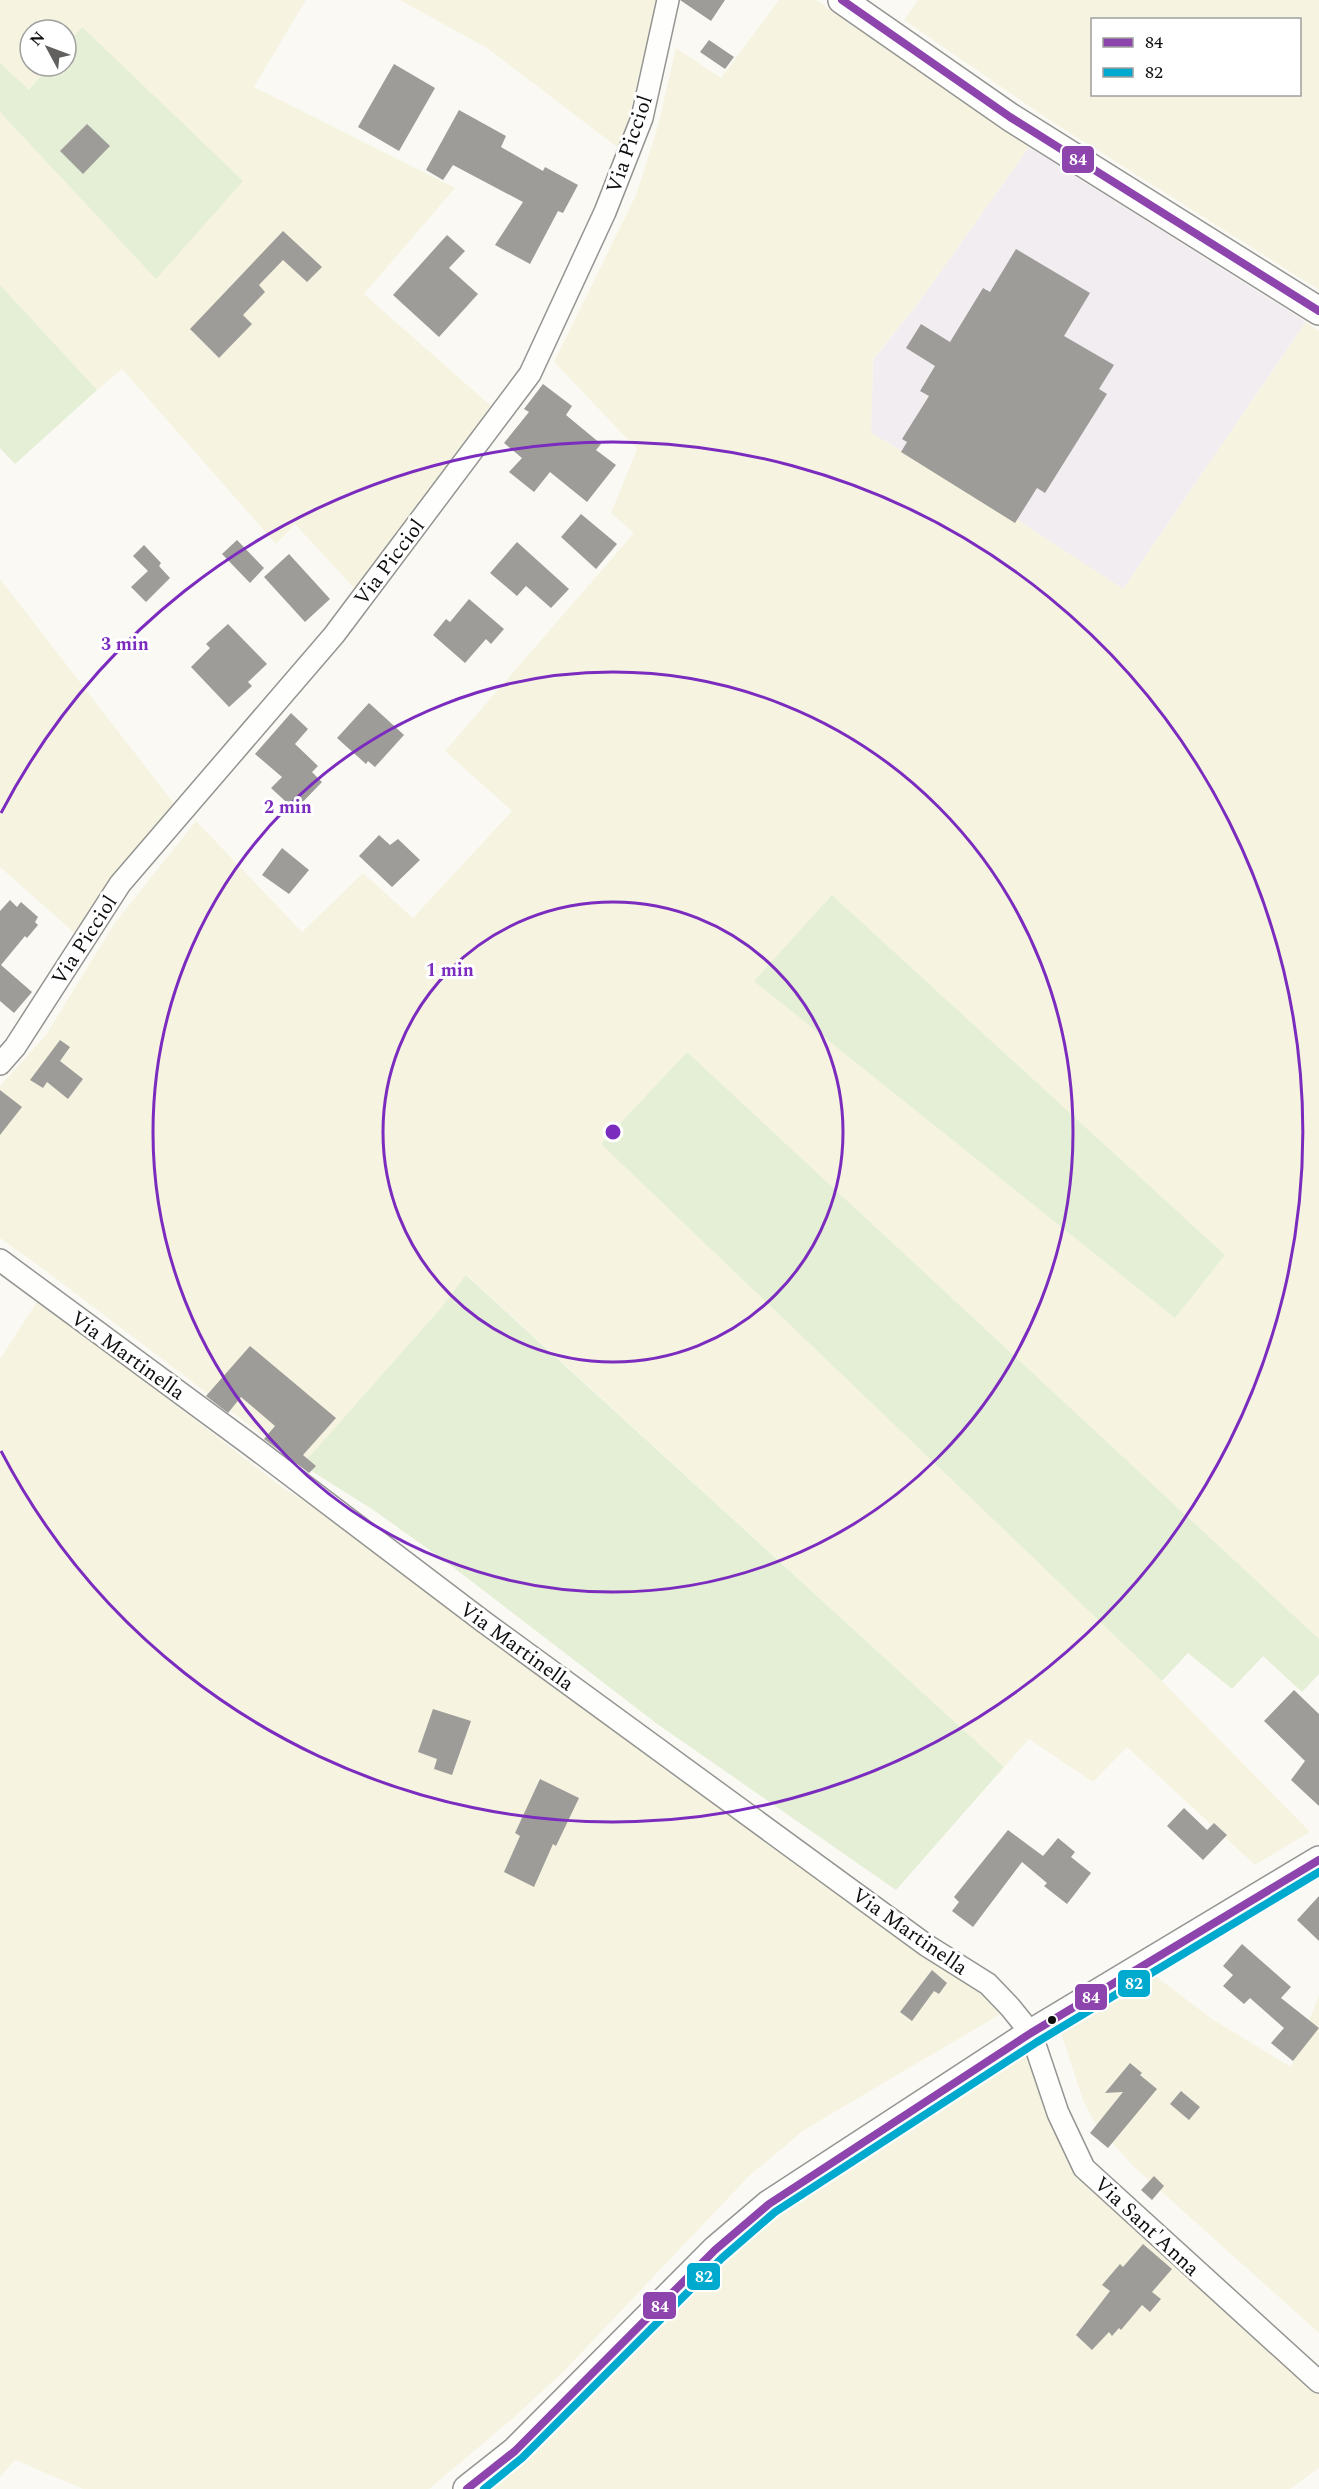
<svg xmlns="http://www.w3.org/2000/svg" width="1319" height="2489" font-family="Spectral,serif">
  <style>
    .industrial { fill: #f2edf0 }
    .farmland { fill: #f6f4e1; fill-rule: evenodd }
    .green { fill: #e4efd5 }
    .building { fill: #9e9c99 }
    .lines { fill: none; stroke-linecap: round; stroke-linejoin: round }
    .minor-casing { stroke: #949492; stroke-width: 24 }
    .tertiary-casing { stroke: #949492; stroke-width: 30 }
    .minor { stroke: #fefefd; stroke-width: 21 }
    .tertiary { stroke: #fefefd; stroke-width: 27 }
    .bus-1-casing { stroke: #fff; stroke-width: 12 }
    .bus-2-casing { stroke: #fff; stroke-width: 12 }
    .bus-1 { stroke: #8e44ad; stroke-width: 8 }
    .bus-2 { stroke: #00a9ce; stroke-width: 8 }
    .ring { fill: none; stroke: #7b2cbf; stroke-width: 3 }
    .bus-dot { fill: #0e0e0e; stroke: #fff; stroke-width: 2 }
    .labels { text-anchor: middle; stroke-width: 6; stroke-linejoin: round; paint-order: stroke }
    .street-label { font-size: 21px; fill: #0e0e0e; stroke: #fff }
    .centre { fill: #7b2cbf; stroke: #fff; stroke-width: 3 }
    .ring-label { font-size: 18px; text-anchor: middle; font-weight: bold; fill: #7b2cbf; stroke: #fff; stroke-width: 6; stroke-linejoin: round; paint-order: stroke }
    .line-badge { stroke: #fff; stroke-width: 2 }
    .badge-label { font-size: 16px; text-anchor: middle; font-weight: bold; fill: #fff }
  </style>
  <rect width="100%" height="100%" fill="#faf9f4"/>
  <polygon class="industrial" points="1029,147 1306,322 1123,589 1016,519 871,433 873,360 919,302"/>
  <g class="farmland">
    <polygon points="0,0 306,0 254,87 455,188 364,294 491,406 480,425 418,509 355,589 295,524 276,544 122,369 97,390 0,285 0,112 156,279 82,27 66,46 66,30 30,30 30,66 49,66 28,91 0,63"/>
    <polygon points="400,0 657,0 621,150 487,48"/>
    <path d="M779,0H816L1029,147L919,302L873,359L871,433L1016,519L1123,589L1306,322L1319,331V1639L687,1052L601,1144L1162,1681L1310,1832L1255,1865L1127,1747L1093,1782L1029,1739L1004,1767L467,1275L441,1308L302,1465L46,1271L0,1238V1086L46,1035L114,924L196,821L302,932L363,873L413,918L512,811L445,751L634,533L611,513L637,449L554,362L636,195L658,126L676,48L721,78ZM832,895L1225,1255L1175,1318L755,981Z"/>
    <path d="M918,0H1319V290L1048,119L904,20ZM1092,20H1300V94H1092Z"/>
    <polygon points="0,579 175,805 91,907 78,936 0,867"/>
    <polygon points="38,1300 285,1489 358,1534 1009,2009 804,2130 749,2176 563,2372 511,2420 429,2489 83,2489 15,2460 0,2477 0,1359"/>
    <polygon points="1146,1969 1212,2019 1291,2067 1319,1995 1319,2333 1134,2167 1097,2126 1084,2103 1057,2021"/>
    <polygon points="1031,2036 1074,2142 1114,2187 1319,2372 1319,2468 1290,2489 483,2489 772,2201"/>
  </g>
  <g class="green">
    <polygon points="82,27 243,181 156,279 0,112 0,63 29,90 49,66 66,66 66,46"/>
    <polygon points="0,285 97,390 15,464 0,448"/>
    <polygon points="832,895 1225,1255 1175,1318 754,981"/>
    <polygon points="687,1052 1319,1639 1319,1674 1302,1692 1263,1656 1232,1689 1188,1653 1162,1681 601,1144"/>
    <polygon points="466,1275 1004,1767 896,1890 656,1723 449,1564 375,1511 302,1465 441,1308"/>
  </g>
  <g class="building">
    <polygon points="680,0 725,0 711,21"/>
    <polygon points="709,40 734,57 725,69 700,52"/>
    <polygon points="394,64 435,88 399,151 358,127"/>
    <polygon points="459,110 506,136 501,147 543,171 545,167 578,185 563,213 558,211 530,264 495,245 523,202 453,165 443,180 426,170"/>
    <polygon points="87,124 110,146 83,174 60,151"/>
    <polygon points="283,231 322,267 307,282 283,260 259,285 265,292 243,315 252,324 219,358 190,329"/>
    <polygon points="447,235 465,251 449,268 478,294 439,337 393,295"/>
    <polygon points="1016,249 1090,293 1064,336 1114,365 1099,389 1107,394 1045,493 1037,488 1015,523 901,452 907,442 902,439 929,396 920,391 935,366 906,348 921,324 950,342 983,288 990,292"/>
    <polygon points="543,384 572,406 566,415 601,444 596,450 616,465 587,502 550,472 534,492 509,472 522,458 504,443 529,412 524,409"/>
    <polygon points="581,514 617,544 596,569 561,537"/>
    <polygon points="237,540 264,568 250,583 222,554"/>
    <polygon points="517,542 569,589 551,608 526,586 517,596 490,573"/>
    <polygon points="144,545 161,563 159,566 170,578 146,602 131,587 148,571 133,556"/>
    <polygon points="289,554 330,599 305,622 264,577"/>
    <polygon points="469,599 504,629 491,644 486,639 465,663 433,635 446,619 450,622"/>
    <polygon points="228,624 267,664 248,682 252,686 229,707 191,667 210,648 206,644"/>
    <polygon points="369,703 404,735 375,767 368,761 366,764 337,738"/>
    <polygon points="291,713 308,729 295,744 318,766 312,772 322,782 295,810 271,788 282,777 255,754"/>
    <polygon points="379,835 390,845 398,839 420,860 392,887 359,856"/>
    <polygon points="282,848 309,870 289,894 262,875"/>
    <polygon points="10,900 17,907 21,902 38,917 35,922 38,925 27,938 25,936 1,965 32,992 14,1013 0,1001 0,911"/>
    <polygon points="60,1040 70,1047 60,1061 83,1079 68,1099 47,1082 43,1088 30,1080"/>
    <polygon points="0,1090 22,1107 0,1135"/>
    <polygon points="250,1346 336,1418 303,1455 316,1466 309,1473 264,1439 275,1426 241,1397 228,1413 206,1396"/>
    <polygon points="1294,1690 1319,1714 1319,1806 1291,1780 1305,1761 1264,1721"/>
    <polygon points="433,1709 471,1721 452,1775 434,1769 437,1759 418,1752"/>
    <polygon points="540,1779 579,1798 556,1846 553,1844 534,1887 504,1872 520,1836 515,1833"/>
    <polygon points="1184,1808 1207,1830 1214,1823 1227,1835 1203,1860 1167,1826"/>
    <polygon points="1008,1830 1043,1856 1058,1838 1075,1852 1071,1857 1091,1873 1067,1904 1044,1886 1047,1883 1022,1862 973,1927 952,1911 959,1902 954,1897"/>
    <polygon points="1319,1896 1319,1941 1297,1920"/>
    <polygon points="1242,1944 1291,1987 1281,1998 1319,2028 1293,2061 1271,2043 1284,2028 1250,1998 1244,2004 1223,1986 1233,1975 1223,1966"/>
    <polygon points="932,1970 947,1983 939,1994 934,1991 912,2021 900,2012"/>
    <polygon points="1130,2063 1142,2073 1140,2075 1157,2089 1108,2148 1090,2133 1123,2092 1105,2093"/>
    <polygon points="1181,2091 1200,2107 1189,2120 1170,2104"/>
    <polygon points="1154,2176 1164,2186 1152,2200 1141,2190"/>
    <polygon points="1143,2244 1172,2269 1152,2292 1161,2299 1150,2312 1142,2305 1121,2330 1119,2328 1112,2336 1109,2332 1092,2350 1076,2335 1110,2291 1102,2285 1120,2264 1123,2267"/>
  </g>
  <g class="lines">
    <defs>
      <g id="minor">
        <polyline points="0,1064 15,1047 120,884 334,635 530,374 605,212 642,118 668,0"/>
        <polyline points="0,1260 248,1443 484,1622 926,1945 988,1984 1010,2007 1031,2033 1058,2113 1084,2168 1319,2382"/>
      </g>
      <g id="tertiary">
        <polyline points="842,0 1010,117 1319,311"/>
        <polyline points="467,2489 515,2451 715,2250 769,2204 1031,2033 1319,1860"/>
      </g>
    </defs>
    <use href="#minor" class="minor-casing"/>
    <use href="#tertiary" class="tertiary-casing"/>
    <use href="#minor" class="minor"/>
    <use href="#tertiary" class="tertiary"/>
    <defs>
      <g id="bus-1">
        <polyline points="842,0 1010,117 1319,311"/>
        <polyline points="467,2489 515,2451 715,2250 769,2204 1031,2033 1319,1860"/>
      </g>
      <polyline id="bus-2" points="484,2489 522,2458 722,2258 775,2212 1037,2042 1319,1872"/>
    </defs>
    <use href="#bus-1" class="bus-1-casing"/>
    <use href="#bus-2" class="bus-2-casing"/>
    <use href="#bus-1" class="bus-1"/>
    <use href="#bus-2" class="bus-2"/>
  </g>
  <g class="ring">
    <circle cx="613" cy="1132" r="230"/>
    <circle cx="613" cy="1132" r="460"/>
    <path d="M1 813A690 690 0 1 1 1 1451"/>
  </g>
  <circle class="bus-dot" cx="1052" cy="2020" r="5"/>
  <g class="labels">
    <g class="street-label">
      <text transform="translate(629 144) rotate(-71)" y="7">Via Picciol</text>
      <text transform="translate(389 562) rotate(-53)" y="7">Via Picciol</text>
      <text transform="translate(84 940) rotate(-57)" y="7">Via Picciol</text>
      <text transform="translate(128 1355) rotate(36)" y="7">Via Martinella</text>
      <text transform="translate(517 1646) rotate(36)" y="7">Via Martinella</text>
      <text transform="translate(910 1931) rotate(35)" y="7">Via Martinella</text>
      <text transform="translate(1147 2226) rotate(43)" y="7">Via Sant'Anna</text>
    </g>
  </g>
  <circle cx="613" cy="1132" r="9" class="centre"/>
  <g class="ring-label">
    <text x="125" y="650">3 min</text>
    <text x="288" y="813">2 min</text>
    <text x="450" y="976">1 min</text>
  </g>
  <g class="line-badge">
    <rect x="1061" y="145" width="34" height="29" rx="6" fill="#8e44ad"/>
    <rect x="1117" y="1969" width="34" height="29" rx="6" fill="#00a9ce"/>
    <rect x="1074" y="1983" width="34" height="28" rx="6" fill="#8e44ad"/>
    <rect x="686" y="2262" width="35" height="29" rx="6" fill="#00a9ce"/>
    <rect x="642" y="2291" width="35" height="29" rx="6" fill="#8e44ad"/>
  </g>
  <g class="badge-label">
    <text x="1078" y="165">84</text>
    <text x="1134" y="1989">82</text>
    <text x="1091" y="2003">84</text>
    <text x="704" y="2282">82</text>
    <text x="660" y="2312">84</text>
  </g>
  <rect x="1091" y="18" width="210" height="78" fill="#ffffff" stroke="#9f9f9f" stroke-width="1.5"/>
  <rect x="1103" y="38" width="30" height="9" fill="#8e44ad" stroke="#9f9f9f" stroke-width="1.5"/>
  <text x="1145" y="48" font-size="18" fill="#0e0e0e">84</text>
  <rect x="1103" y="68" width="30" height="9" fill="#00a9ce" stroke="#9f9f9f" stroke-width="1.5"/>
  <text x="1145" y="78" font-size="18" fill="#0e0e0e">82</text>
  <g transform="translate(48 48) rotate(311)"><circle r="28" fill="#ffffff" stroke="#9f9f9f" stroke-width="1.5"/>
  <path d="M0-4.5L10 22L0 15L-10 22Z" fill="#61605e"/>
  <text y="-9" font-size="16" font-weight="bold" text-anchor="middle" fill="#0e0e0e">N</text>
  </g>
</svg>
